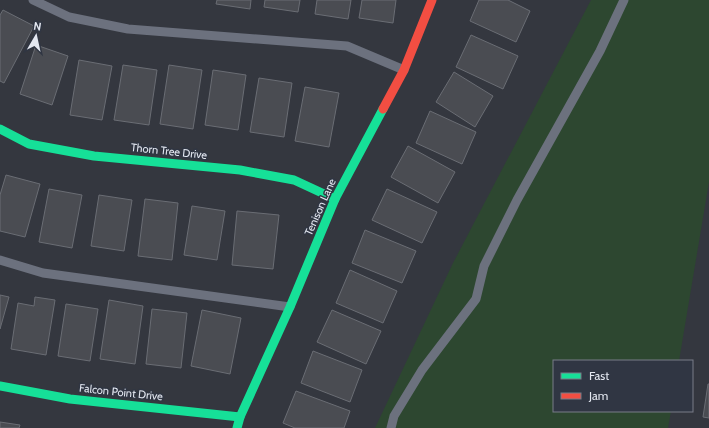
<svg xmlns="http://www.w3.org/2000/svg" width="709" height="428" font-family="Cabin,sans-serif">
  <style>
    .green { fill: #2d4730 }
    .building { fill: #4a4c52; stroke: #6a6d74 }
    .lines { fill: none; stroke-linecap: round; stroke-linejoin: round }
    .lane { stroke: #6c717e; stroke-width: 9 }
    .fast { stroke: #16e098; stroke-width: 9 }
    .jam { stroke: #f24e42; stroke-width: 9 }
    .labels { text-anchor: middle; stroke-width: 3; stroke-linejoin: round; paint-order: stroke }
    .street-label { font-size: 11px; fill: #e3e7f0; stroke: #303643 }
  </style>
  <rect width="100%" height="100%" fill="#34373f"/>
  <polygon class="green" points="591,0 709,0 709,182 679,361 554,361 554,411 671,411 668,428 375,428 453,263"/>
  <g class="building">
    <polygon points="217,0 251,0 250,9 216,4"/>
    <polygon points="265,0 300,0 298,12 264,7"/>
    <polygon points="317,0 351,0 348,19 315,14"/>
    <polygon points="362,0 396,0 393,23 359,18"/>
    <polygon points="479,0 508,0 530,11 516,42 470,21"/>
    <polygon points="3,10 34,26 4,83 0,81 0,15"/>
    <polygon points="471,35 518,56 503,89 456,67"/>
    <polygon points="36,45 68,56 52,105 20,94"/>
    <polygon points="79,60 112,66 102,120 70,115"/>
    <polygon points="123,65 157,70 149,125 114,120"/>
    <polygon points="169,65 202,70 193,129 160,124"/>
    <polygon points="213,70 246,75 238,130 205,125"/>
    <polygon points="454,72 493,96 475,127 436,102"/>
    <polygon points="259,78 292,83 284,137 250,132"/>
    <polygon points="305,87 339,93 329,147 295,141"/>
    <polygon points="430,111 476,132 462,164 416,143"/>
    <polygon points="408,146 455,172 438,203 391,177"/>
    <polygon points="6,175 40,184 25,237 0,231 0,195"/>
    <polygon points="49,189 82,195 72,248 39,242"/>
    <polygon points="387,189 437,212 422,243 372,220"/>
    <polygon points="99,195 132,200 124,251 91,246"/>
    <polygon points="145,199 178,203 172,260 138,256"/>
    <polygon points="192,206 225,211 217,260 184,255"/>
    <polygon points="237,211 279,215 273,269 232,265"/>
    <polygon points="365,230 416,251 402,283 352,263"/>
    <polygon points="350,270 397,291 383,323 336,303"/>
    <polygon points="0,295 9,297 0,329"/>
    <polygon points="35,297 55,300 46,355 11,349 18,303 34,306"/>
    <polygon points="109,300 143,306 135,364 100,359"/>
    <polygon points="66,304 98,309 90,361 58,356"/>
    <polygon points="152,309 187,313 181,368 146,364"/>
    <polygon points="202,310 241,318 230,374 191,366"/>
    <polygon points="332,310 381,331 366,364 317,342"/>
    <polygon points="313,351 362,370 350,402 301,383"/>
    <polygon points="708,384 709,384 709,418 703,417"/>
    <polygon points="296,391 350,411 344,428 295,428 283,423"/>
    <polygon points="0,422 20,425 19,428 0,428"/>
  </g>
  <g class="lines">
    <g class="lane">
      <polyline points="33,0 69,17 128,29 347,46 404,70"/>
      <polyline points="0,260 43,273 290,307"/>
      <polyline points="391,428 394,416 422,370 476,299 484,266 517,200 600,51 624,0"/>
    </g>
    <g class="fast">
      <polyline points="0,129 29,144 94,156 240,170 294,180 335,199"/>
      <polyline points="0,386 70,399 240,417"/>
      <polyline points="237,428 240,417 290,307 335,199 383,109"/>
    </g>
    <polyline class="jam" points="383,109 404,70 432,0"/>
  </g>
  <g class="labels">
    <g class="street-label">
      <text transform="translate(169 151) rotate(6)" y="4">Thorn Tree Drive</text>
      <text transform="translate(320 207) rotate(-66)" y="4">Tenison Lane</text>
      <text transform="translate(121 392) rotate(6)" y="4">Falcon Point Drive</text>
    </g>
  </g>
  <rect x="553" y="360" width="140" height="52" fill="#303643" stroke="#787d88"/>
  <rect x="561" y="373" width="20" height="6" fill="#16e098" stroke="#787d88"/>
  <text x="589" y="380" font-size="12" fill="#e3e7f0">Fast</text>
  <rect x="561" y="393" width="20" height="6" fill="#f24e42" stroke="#787d88"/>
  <text x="589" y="400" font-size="12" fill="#e3e7f0">Jam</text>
  <g transform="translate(36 36) rotate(9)" stroke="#303643" stroke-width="3" paint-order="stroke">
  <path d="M0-3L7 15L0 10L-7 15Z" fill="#e3e7f0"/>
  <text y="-6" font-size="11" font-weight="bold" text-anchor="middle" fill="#e3e7f0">N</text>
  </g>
</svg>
